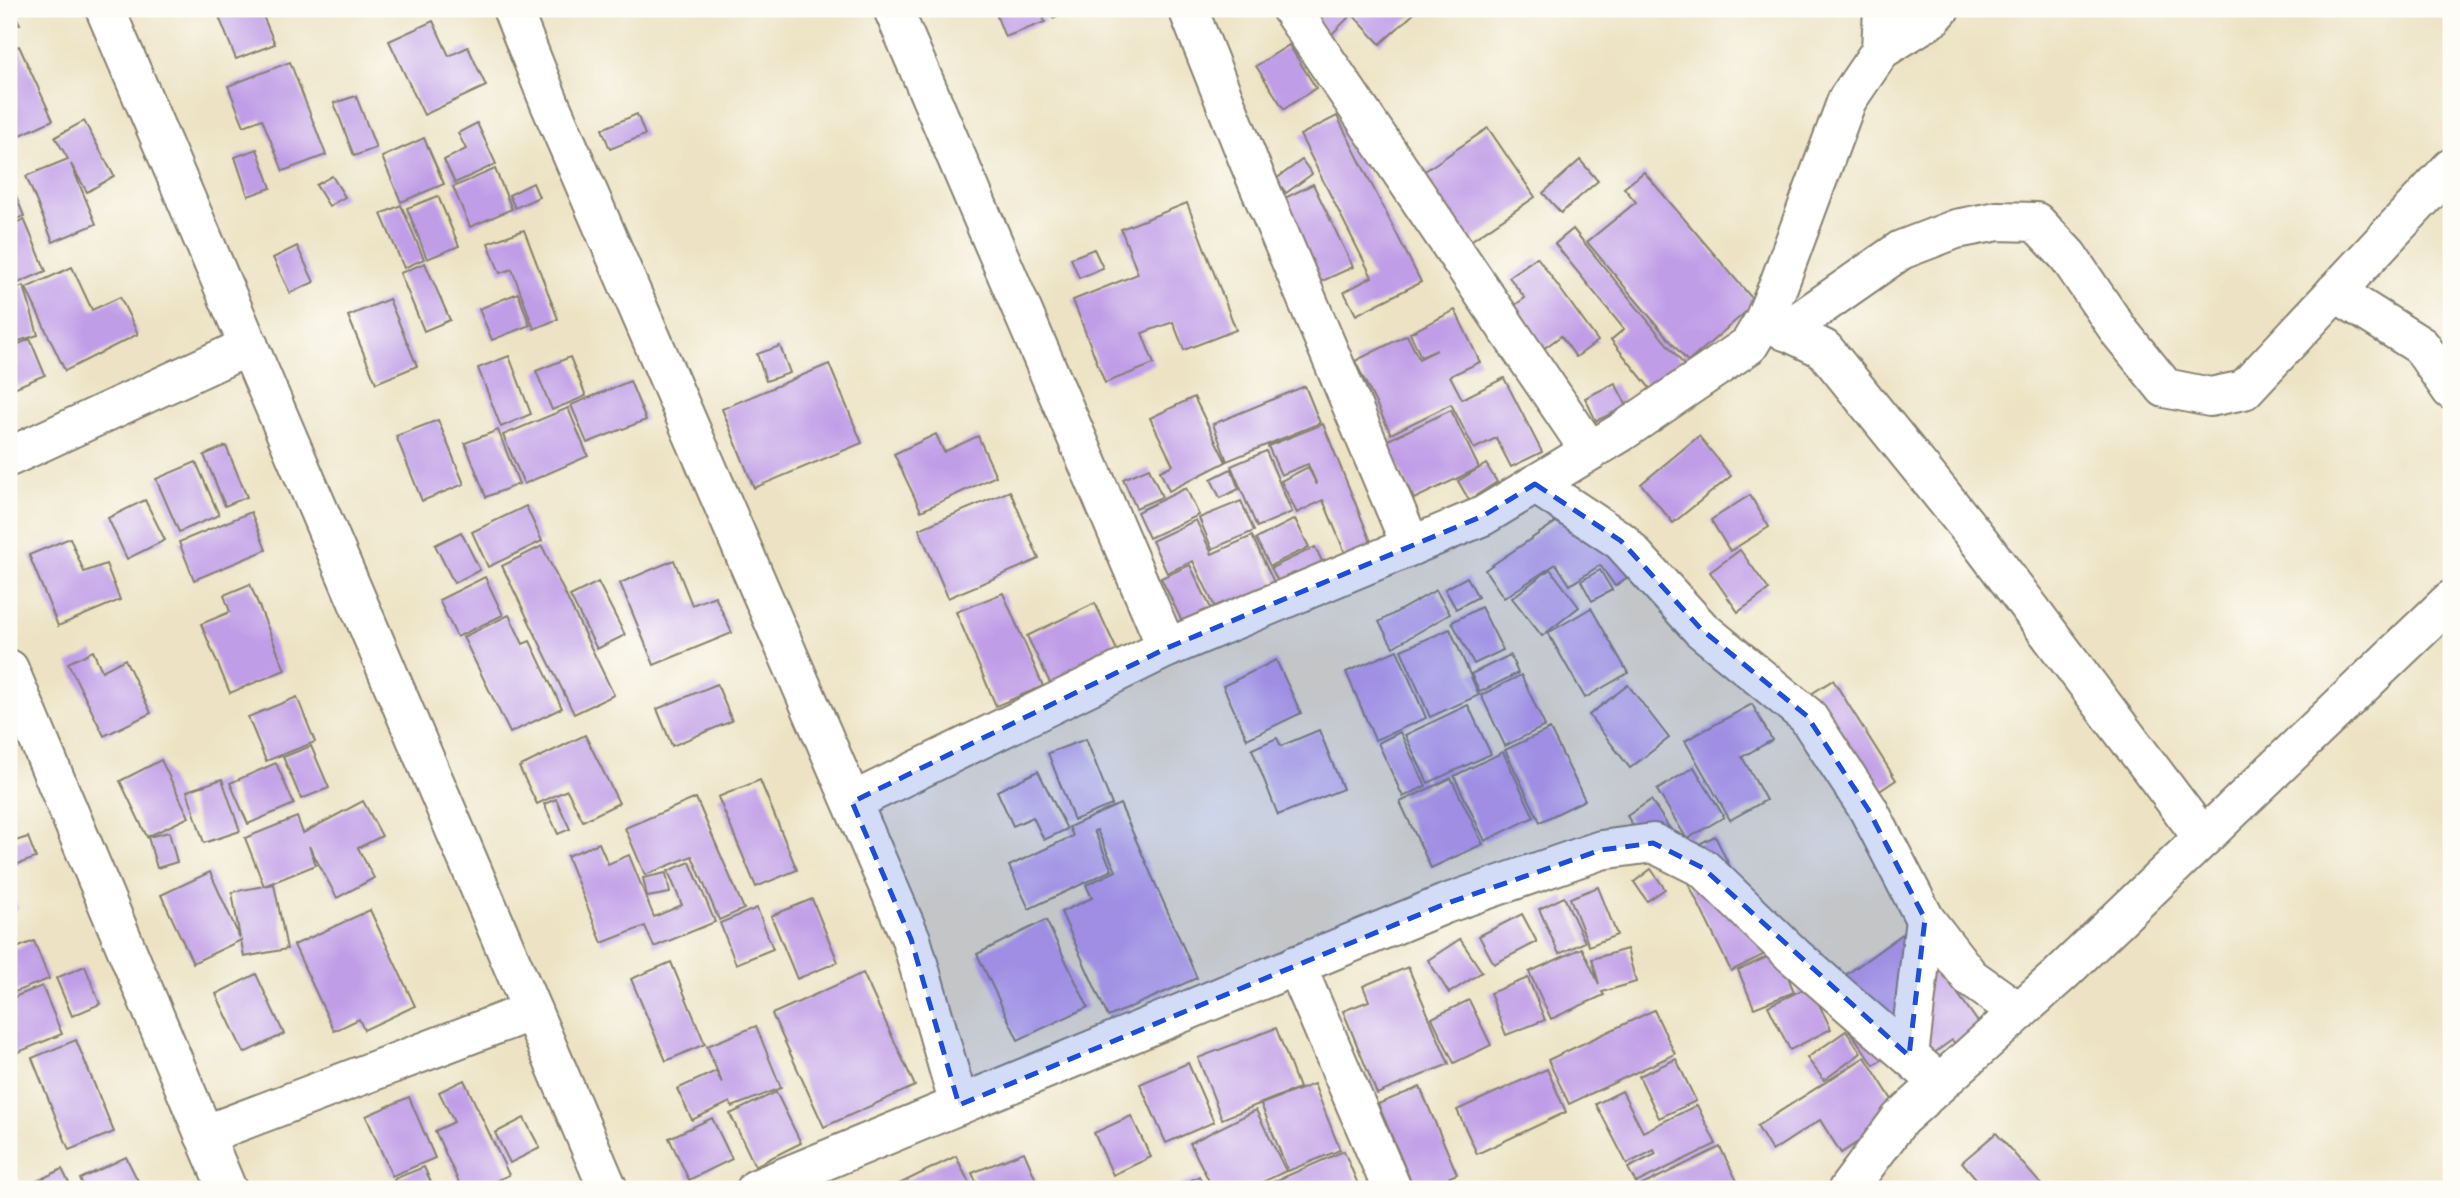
<svg xmlns="http://www.w3.org/2000/svg" width="2460" height="1198" font-family="'IM FELL English',serif">
  <style>
    .building { fill: #c09ee7 }
    .lines { fill: none; stroke-linecap: round; stroke-linejoin: round }
    .street-casing { stroke: #848070; stroke-width: 42 }
    .street { stroke: #fff; stroke-width: 38 }
    .marked { fill: #1d4ed8; fill-opacity: 0.2; stroke: #1d4ed8; stroke-width: 5; stroke-dasharray: 14 9; stroke-linejoin: round }
  </style>
  <rect width="100%" height="100%" fill="#fdfcf7"/>
  <filter id="ink" filterUnits="userSpaceOnUse"><feTurbulence type="fractalNoise" baseFrequency=".0143" numOctaves="2"/><feDisplacementMap in="SourceGraphic" scale="14" xChannelSelector="R" yChannelSelector="G"/><feConvolveMatrix kernelMatrix="1 2 1 2 8 2 1 2 1" color-interpolation-filters="sRGB"/></filter>
  <filter id="wash" filterUnits="userSpaceOnUse"><feTurbulence type="fractalNoise" baseFrequency=".00686" numOctaves="4" result="noise"/><feDisplacementMap in="SourceGraphic" scale="28" xChannelSelector="R" yChannelSelector="G"/><feGaussianBlur stdDeviation="1.57" result="paint"/><feColorMatrix in="noise" values="0 0 0 0 0 0 0 0 0 0 0 0 0 0 0 0 0 1.4 0 .05"/><feComposite in="paint" operator="in"/></filter>
  <g filter="url(#wash)">
    <rect width="100%" height="100%" fill="#ede3c4"/>
    <g id="blocks">
      <g class="building">
        <polygon points="9,9 12,9 20,24 9,29"/>
        <polygon points="216,9 260,9 275,44 236,59"/>
        <polygon points="994,9 1040,9 1045,22 1005,37"/>
        <polygon points="1048,9 1072,9 1053,18"/>
        <polygon points="1310,9 1419,9 1380,44 1352,14 1329,37"/>
        <polygon points="433,21 449,56 468,47 486,86 424,115 389,41"/>
        <polygon points="1289,45 1316,88 1284,109 1256,66"/>
        <polygon points="19,46 53,120 10,140 9,51"/>
        <polygon points="290,62 326,155 283,171 262,119 244,126 228,86"/>
        <polygon points="356,96 376,148 354,156 334,103"/>
        <polygon points="637,114 645,135 610,149 602,129"/>
        <polygon points="1337,116 1421,282 1356,315 1344,292 1372,277 1300,135"/>
        <polygon points="84,121 114,176 87,192 71,164 96,224 53,242 26,176 68,159 55,137"/>
        <polygon points="477,123 496,164 455,183 444,160 466,149 458,133"/>
        <polygon points="1488,128 1535,197 1466,244 1419,175"/>
        <polygon points="424,138 444,184 401,202 382,157"/>
        <polygon points="257,149 271,188 248,196 235,157"/>
        <polygon points="1302,160 1312,174 1286,193 1276,179"/>
        <polygon points="1580,160 1598,181 1561,213 1543,193"/>
        <polygon points="495,169 512,209 470,227 453,187"/>
        <polygon points="1644,172 1756,303 1688,362 1587,242 1636,202 1624,188"/>
        <polygon points="332,176 345,197 329,206 316,185"/>
        <polygon points="9,179 24,216 9,222"/>
        <polygon points="533,183 539,197 515,208 509,195"/>
        <polygon points="1313,184 1353,267 1318,283 1279,201"/>
        <polygon points="438,196 459,246 427,259 407,208"/>
        <polygon points="1187,203 1236,330 1184,350 1173,322 1142,333 1154,364 1105,383 1073,300 1138,274 1121,229"/>
        <polygon points="401,205 424,259 404,268 381,214"/>
        <polygon points="24,219 46,271 16,284 9,267 9,226"/>
        <polygon points="1573,229 1689,371 1657,397 1611,340 1624,329 1555,244"/>
        <polygon points="524,230 558,319 534,329 512,269 500,273 488,243"/>
        <polygon points="297,246 314,282 290,293 273,258"/>
        <polygon points="1094,249 1103,268 1079,278 1071,258"/>
        <polygon points="1537,257 1598,341 1576,357 1561,336 1539,352 1508,310 1525,298 1509,277"/>
        <polygon points="425,263 450,320 424,331 400,273"/>
        <polygon points="72,267 92,310 120,297 138,334 65,371 26,288"/>
        <polygon points="24,286 38,335 15,342 9,322 9,291"/>
        <polygon points="518,293 530,325 492,340 479,309"/>
        <polygon points="389,299 417,366 376,383 348,316"/>
        <polygon points="1455,310 1480,362 1450,376 1462,399 1504,378 1542,452 1511,467 1496,438 1474,449 1451,404 1391,434 1355,361 1407,335 1419,359 1437,350 1421,357 1410,333"/>
        <polygon points="30,339 45,375 9,390 9,348"/>
        <polygon points="780,346 790,373 766,381 757,354"/>
        <polygon points="509,356 531,414 501,427 478,368"/>
        <polygon points="570,357 586,396 552,410 536,371"/>
        <polygon points="829,364 862,443 754,488 722,409"/>
        <polygon points="630,381 646,420 587,443 571,405"/>
        <polygon points="1615,383 1627,406 1596,421 1585,398"/>
        <polygon points="1305,386 1320,423 1227,461 1213,424"/>
        <polygon points="1194,397 1226,462 1169,491 1160,471 1173,465 1150,418"/>
        <polygon points="568,408 588,456 524,484 503,435"/>
        <polygon points="1451,410 1479,468 1414,499 1386,441"/>
        <polygon points="438,420 464,484 422,501 396,436"/>
        <polygon points="1323,424 1376,554 1350,565 1323,500 1297,513 1281,481 1308,467 1317,485 1308,464 1281,475 1268,446"/>
        <polygon points="498,430 519,484 486,497 465,443"/>
        <polygon points="936,434 944,452 978,436 996,476 921,511 894,454"/>
        <polygon points="1699,436 1731,476 1673,523 1641,484"/>
        <polygon points="226,446 247,497 225,506 204,455"/>
        <polygon points="1266,451 1292,512 1257,527 1231,466"/>
        <polygon points="196,462 219,515 179,532 156,479"/>
        <polygon points="1486,464 1497,482 1469,500 1458,481"/>
        <polygon points="1149,468 1162,497 1136,508 1123,479"/>
        <polygon points="1231,469 1239,489 1220,498 1211,479"/>
        <polygon points="1186,488 1199,515 1149,538 1137,512"/>
        <polygon points="1010,491 1039,559 948,598 919,529"/>
        <polygon points="1750,495 1769,527 1730,551 1711,520"/>
        <polygon points="145,500 165,540 127,559 108,518"/>
        <polygon points="1241,501 1254,531 1212,549 1199,518"/>
        <polygon points="1587,501 1635,572 1615,586 1600,565 1570,585 1556,564 1504,598 1485,570"/>
        <polygon points="526,506 542,541 488,567 472,532"/>
        <polygon points="251,512 266,550 194,580 179,542"/>
        <polygon points="1295,519 1309,547 1270,566 1256,539"/>
        <polygon points="1196,520 1212,554 1252,536 1281,597 1223,624 1193,561 1167,573 1152,541"/>
        <polygon points="461,532 480,570 454,583 435,545"/>
        <polygon points="70,538 84,572 106,564 120,600 58,626 29,555"/>
        <polygon points="542,546 614,695 574,714 502,566"/>
        <polygon points="1315,547 1328,573 1285,595 1271,568"/>
        <polygon points="1740,550 1769,590 1738,612 1710,572"/>
        <polygon points="674,560 692,605 715,596 732,633 654,665 620,583"/>
        <polygon points="1190,565 1218,623 1189,636 1161,578"/>
        <polygon points="1550,569 1579,607 1542,636 1512,598"/>
        <polygon points="1600,570 1612,590 1592,601 1581,581"/>
        <polygon points="485,577 503,615 457,637 439,600"/>
        <polygon points="1467,577 1478,597 1456,609 1445,589"/>
        <polygon points="598,582 625,635 597,649 570,596"/>
        <polygon points="250,584 285,670 230,693 201,624 230,612 224,595"/>
        <polygon points="1436,590 1450,614 1393,647 1379,622"/>
        <polygon points="1003,593 1043,686 996,706 956,612"/>
        <polygon points="1095,603 1122,661 1055,693 1027,636"/>
        <polygon points="1481,607 1503,650 1474,664 1452,622"/>
        <polygon points="1591,608 1628,673 1585,698 1548,633"/>
        <polygon points="509,615 523,644 530,641 562,708 510,733 463,637"/>
        <polygon points="1450,629 1479,695 1430,717 1401,650"/>
        <polygon points="1397,650 1426,718 1375,740 1346,672"/>
        <polygon points="93,651 102,671 125,659 151,713 104,736 68,663"/>
        <polygon points="1510,655 1518,673 1480,692 1471,674"/>
        <polygon points="1276,660 1301,713 1247,739 1223,686"/>
        <polygon points="1521,675 1545,726 1505,746 1481,695"/>
        <polygon points="1833,680 1896,780 1872,796 1808,696"/>
        <polygon points="717,684 732,721 672,746 657,709"/>
        <polygon points="1628,685 1669,738 1630,768 1589,715"/>
        <polygon points="297,697 315,742 266,761 248,717"/>
        <polygon points="1752,704 1772,740 1742,757 1766,800 1730,820 1685,741"/>
        <polygon points="1468,705 1491,754 1428,783 1405,735"/>
        <polygon points="1550,729 1585,800 1540,822 1505,750"/>
        <polygon points="1319,730 1343,789 1278,815 1252,749 1277,738 1281,746"/>
        <polygon points="1400,732 1426,786 1403,797 1378,743"/>
        <polygon points="585,735 619,803 583,821 567,790 537,804 519,767"/>
        <polygon points="1086,739 1112,805 1074,820 1048,753"/>
        <polygon points="311,746 329,788 301,799 283,757"/>
        <polygon points="1503,752 1534,817 1485,841 1454,776"/>
        <polygon points="161,760 189,817 147,837 120,781"/>
        <polygon points="276,763 294,804 248,824 230,783"/>
        <polygon points="1694,767 1724,817 1687,839 1657,790"/>
        <polygon points="1038,771 1067,829 1044,840 1033,817 1013,826 997,791"/>
        <polygon points="1451,778 1483,844 1431,868 1400,802"/>
        <polygon points="222,779 240,831 204,843 187,791"/>
        <polygon points="760,780 797,870 756,887 718,797"/>
        <polygon points="696,798 744,909 719,920 692,856 645,875 625,828"/>
        <polygon points="556,799 570,829 558,834 544,804"/>
        <polygon points="1651,800 1682,847 1658,863 1627,816"/>
        <polygon points="363,801 382,836 358,848 374,878 337,898 309,846 316,865 264,886 274,884 287,949 244,957 241,940 193,963 161,895 210,872 240,938 232,892 264,886 245,838 297,817 303,833"/>
        <polygon points="1120,804 1197,978 1108,1017 1061,912 1092,898 1086,885 1116,871 1097,830 1094,831 1112,870 1029,909 1009,866 1073,836 1069,827"/>
        <polygon points="169,832 177,862 157,868 148,837"/>
        <polygon points="1715,836 1771,951 1731,971 1675,856"/>
        <polygon points="28,837 36,858 9,867 9,843"/>
        <polygon points="599,843 608,864 629,855 654,917 682,905 668,871 690,862 715,922 654,947 645,926 602,943 567,856"/>
        <polygon points="1651,869 1665,889 1647,901 1634,882"/>
        <polygon points="666,873 670,893 647,897 643,878"/>
        <polygon points="9,887 18,908 9,912"/>
        <polygon points="1598,887 1617,935 1589,946 1570,898"/>
        <polygon points="1564,897 1585,942 1559,954 1539,909"/>
        <polygon points="812,899 838,962 797,979 771,916"/>
        <polygon points="757,908 773,949 736,964 720,923"/>
        <polygon points="370,910 415,1006 364,1030 359,1019 334,1031 294,945"/>
        <polygon points="1522,914 1537,942 1494,964 1479,936"/>
        <polygon points="1046,920 1088,1007 1018,1040 977,954"/>
        <polygon points="1911,928 1985,1032 1960,1050 1952,1040 1905,1074 1890,1054 1874,1065 1822,992"/>
        <polygon points="1460,939 1482,972 1449,993 1428,960"/>
        <polygon points="34,941 49,979 9,994 9,951"/>
        <polygon points="1582,948 1599,984 1592,959 1627,949 1636,982 1602,992 1604,995 1551,1019 1529,972"/>
        <polygon points="1778,952 1794,992 1754,1008 1738,970"/>
        <polygon points="671,962 705,1044 666,1061 631,979"/>
        <polygon points="85,966 100,1004 72,1016 56,978"/>
        <polygon points="1408,967 1449,1064 1377,1094 1343,1011 1369,1001 1363,986"/>
        <polygon points="863,973 915,1086 824,1127 772,1014"/>
        <polygon points="256,974 284,1034 244,1053 216,994"/>
        <polygon points="1528,978 1545,1020 1506,1035 1490,993"/>
        <polygon points="42,986 62,1034 9,1056 9,999"/>
        <polygon points="1810,986 1831,1029 1790,1050 1768,1006"/>
        <polygon points="1469,1000 1491,1045 1454,1063 1432,1018"/>
        <polygon points="1654,1010 1675,1054 1569,1104 1548,1060"/>
        <polygon points="756,1026 781,1088 732,1107 730,1102 692,1120 677,1089 716,1071 722,1083 707,1046"/>
        <polygon points="1276,1028 1299,1088 1222,1119 1198,1058"/>
        <polygon points="1846,1031 1861,1053 1824,1080 1807,1058"/>
        <polygon points="76,1040 114,1132 69,1150 32,1058"/>
        <polygon points="1865,1057 1901,1114 1841,1153 1820,1120 1772,1151 1757,1126"/>
        <polygon points="1676,1059 1696,1101 1659,1118 1639,1076"/>
        <polygon points="1188,1063 1214,1122 1166,1143 1140,1084"/>
        <polygon points="1547,1069 1566,1112 1477,1154 1457,1110"/>
        <polygon points="464,1080 509,1175 478,1189 462,1189 435,1131 454,1122 439,1092"/>
        <polygon points="1314,1084 1340,1150 1288,1171 1261,1104"/>
        <polygon points="1420,1087 1457,1174 1422,1189 1414,1189 1378,1104"/>
        <polygon points="1622,1091 1643,1132 1697,1105 1716,1144 1636,1183 1628,1168 1656,1154 1654,1150 1627,1164 1596,1104"/>
        <polygon points="776,1092 801,1143 755,1166 730,1114"/>
        <polygon points="409,1097 435,1158 392,1176 366,1116"/>
        <polygon points="1256,1110 1286,1171 1248,1189 1213,1189 1190,1143"/>
        <polygon points="1131,1116 1151,1157 1113,1175 1094,1133"/>
        <polygon points="524,1118 540,1148 510,1163 495,1133"/>
        <polygon points="712,1118 732,1159 689,1180 669,1138"/>
        <polygon points="1996,1133 2045,1189 1985,1189 1962,1162"/>
        <polygon points="1720,1147 1737,1181 1720,1189 1634,1189"/>
        <polygon points="1344,1151 1360,1189 1259,1189 1266,1185"/>
        <polygon points="1024,1152 1040,1189 979,1189 972,1173"/>
        <polygon points="956,1156 972,1189 889,1189"/>
        <polygon points="126,1157 142,1189 85,1189 80,1179"/>
        <polygon points="424,1167 434,1189 398,1189 394,1179"/>
        <polygon points="62,1169 72,1189 39,1189 35,1182"/>
        <polygon points="1199,1176 1205,1189 1173,1189"/>
      </g>
    </g>
  </g>
  <g filter="url(#ink)">
    <use href="#blocks" fill-opacity="0" stroke="#848070" stroke-width="2"/>
    <g class="lines">
      <defs>
        <g id="street">
          <polyline points="105,9 608,1189"/>
          <polyline points="512,9 550,104 911,939 959,1105"/>
          <polyline points="893,9 1167,648"/>
          <polyline points="1188,9 1249,162 1411,546"/>
          <polyline points="1291,9 1590,451"/>
          <polyline points="1881,50 1883,9"/>
          <polyline points="2335,292 2421,346 2451,390"/>
          <polyline points="1766,321 1824,349 1980,542 2203,838"/>
          <polyline points="1785,331 1901,250 1956,229 1998,221 2036,222 2068,256 2119,331 2165,388 2210,397 2244,390 2451,168"/>
          <polyline points="9,457 249,346"/>
          <polyline points="1535,484 1621,541 1701,629 1807,716 1868,809 1925,919 1970,977 2019,1012"/>
          <polyline points="9,669 227,1189"/>
          <polyline points="852,802 1167,648 1483,516 1620,433 1749,345 1764,320 1779,284 1847,100 1881,50 1932,18 1940,9"/>
          <polyline points="1296,965 1392,1189"/>
          <polyline points="1909,1056 1925,919"/>
          <polyline points="204,1135 532,1011"/>
          <polyline points="756,1189 1445,904 1601,850 1653,843 1703,868 1794,956 1940,1083"/>
          <polyline points="1848,1189 1900,1119 2061,974 2451,600"/>
        </g>
      </defs>
      <use href="#street" class="street-casing"/>
      <use href="#street" class="street"/>
    </g>
  </g>
  <path class="marked" d="M1535,484L1621,541L1701,629L1807,716L1868,809L1925,919L1909,1056L1703,868L1653,843L1601,850L1445,904L959,1105L911,939L852,802L1167,648L1483,516Z"/>
  <rect width="2460" height="1198" fill="none" stroke="#fdfcf7" stroke-width="35"/>
</svg>
